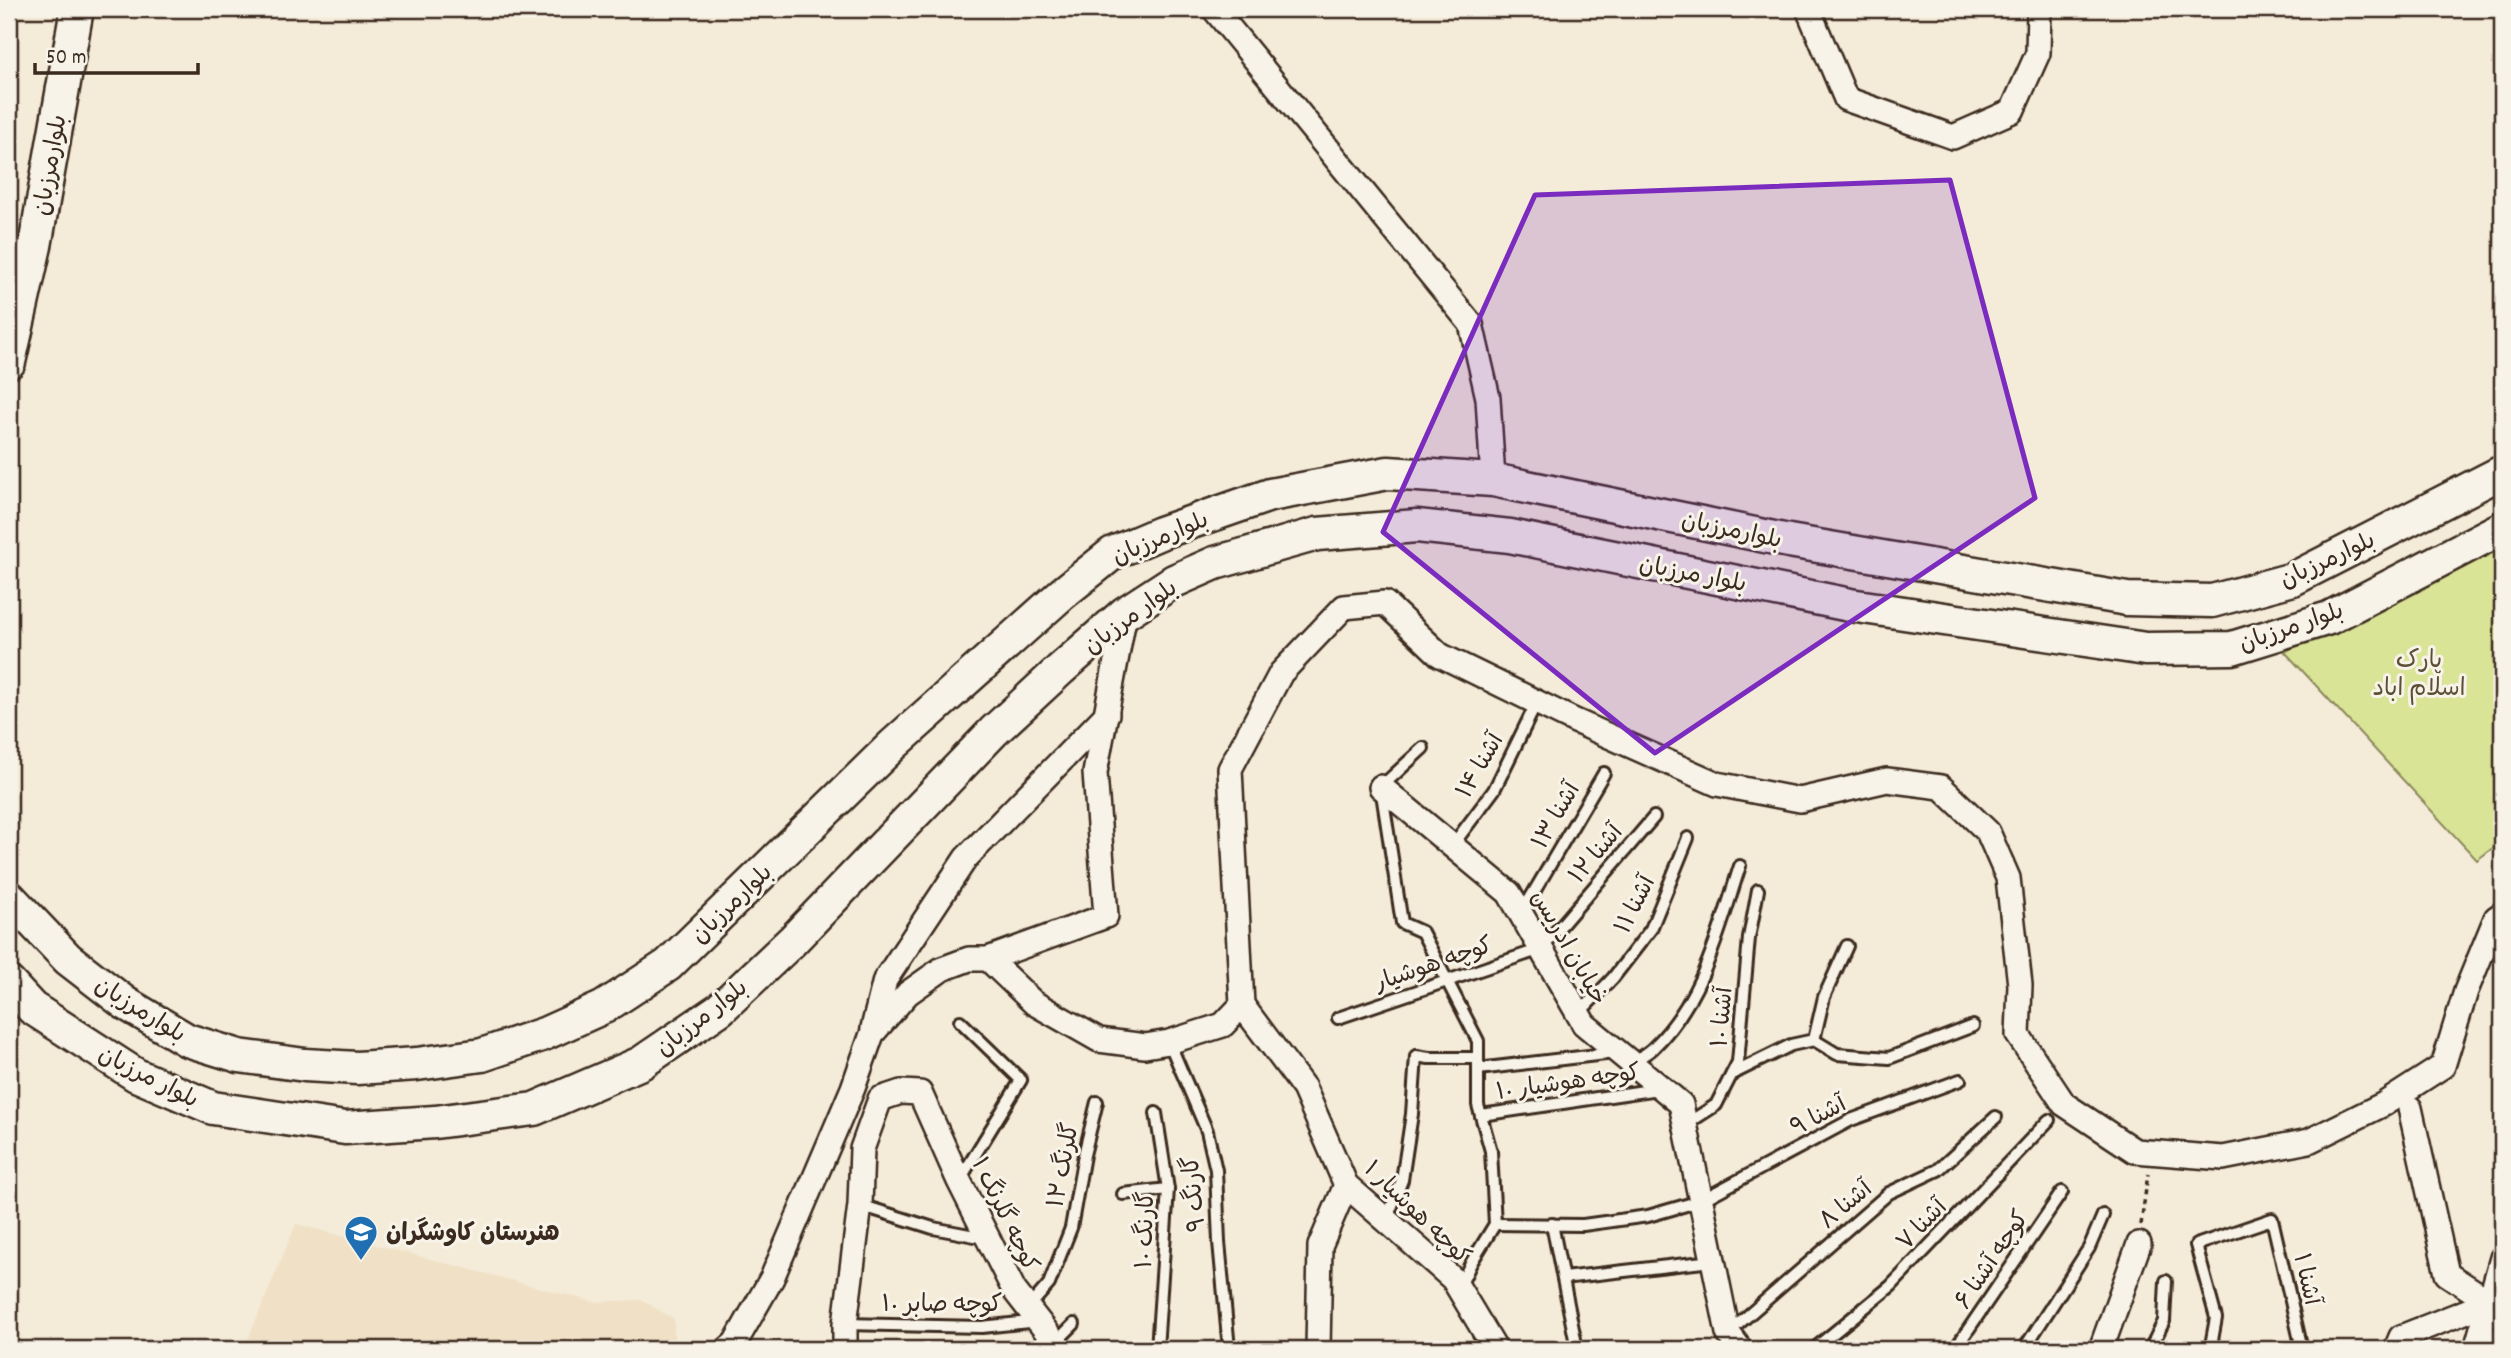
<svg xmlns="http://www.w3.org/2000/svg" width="2511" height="1358" font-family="Dekko,'Playpen Sans Arabic',sans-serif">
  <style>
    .built { fill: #f0e1c6 }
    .green { fill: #d9e497; stroke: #8a875a; stroke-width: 2 }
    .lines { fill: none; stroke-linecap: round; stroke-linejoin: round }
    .lane-casing { stroke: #3b2a1e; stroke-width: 16 }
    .street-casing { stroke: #3b2a1e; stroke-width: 28 }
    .secondary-casing { stroke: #3b2a1e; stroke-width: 37 }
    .path { stroke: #3b2a1e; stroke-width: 3.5; stroke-dasharray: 5 5; stroke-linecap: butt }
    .lane { stroke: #f7f3e8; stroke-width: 10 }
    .street { stroke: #f7f3e8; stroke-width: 23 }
    .secondary { stroke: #f7f3e8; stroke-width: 32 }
    .marked { fill: #7b2cbf; fill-opacity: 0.2; stroke: #7b2cbf; stroke-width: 5; stroke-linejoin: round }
    .labels { text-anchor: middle; stroke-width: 6; stroke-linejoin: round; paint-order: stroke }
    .street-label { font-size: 24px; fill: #3b2a1e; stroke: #f7f3e8 }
    .park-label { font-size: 24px; fill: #5b4f36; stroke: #f7f3e8 }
    .poi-label { font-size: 24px; font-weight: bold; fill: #3b2a1e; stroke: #f7f3e8; text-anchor: start }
  </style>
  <rect width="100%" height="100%" fill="#f4ebd9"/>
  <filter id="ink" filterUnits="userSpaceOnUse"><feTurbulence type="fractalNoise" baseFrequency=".0143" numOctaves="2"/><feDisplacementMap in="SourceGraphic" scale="14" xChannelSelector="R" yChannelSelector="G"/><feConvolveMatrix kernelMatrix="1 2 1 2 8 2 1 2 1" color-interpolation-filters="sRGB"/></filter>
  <g filter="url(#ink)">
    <polygon class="built" points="296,1224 594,1302 642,1300 674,1319 674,1349 244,1349"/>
    <polygon class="green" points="2502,531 2502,841 2477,860 2285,652"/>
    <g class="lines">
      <defs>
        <g id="lane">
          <polyline points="1423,748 1381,787 1402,923 1422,932 1478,1041 1478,1105 1491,1151 1495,1224 1471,1263 1459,1288"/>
          <polyline points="1452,846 1494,790 1537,702"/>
          <polyline points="1521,914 1604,773"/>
          <polyline points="1578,1014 1613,978 1651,929 1688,838"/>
          <polyline points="1338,1018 1541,949 1654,817"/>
          <polyline points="1814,1040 1837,1054 1889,1058 1973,1026"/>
          <polyline points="1169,1042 1207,1131 1216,1170 1219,1242 1229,1349"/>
          <path d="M1631,1063C1638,1058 1647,1054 1653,1048C1703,1000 1719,930 1740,866"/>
          <polyline points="1478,1069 1614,1053"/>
          <polyline points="1732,1074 1791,1045 1814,1040 1824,997 1847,946"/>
          <polyline points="1156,1113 1168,1189 1157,1349"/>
          <polyline points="1481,1115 1658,1089"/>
          <polyline points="1685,1125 1716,1105 1738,1062 1749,938 1758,890"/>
          <polyline points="959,1181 1021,1080 960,1021"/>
          <polyline points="1123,1194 1168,1189"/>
          <polyline points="860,1205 933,1228 985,1238"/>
          <polyline points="1386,1221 1402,1180 1412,1114 1416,1056 1429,1058 1478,1058"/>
          <polyline points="1495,1224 1583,1225 1648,1216 1700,1201 1851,1120 1960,1080"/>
          <polyline points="1552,1224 1577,1349"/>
          <polyline points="1563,1278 1712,1261"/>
          <polyline points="1028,1308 1049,1284 1071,1228 1084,1155 1097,1102"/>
          <polyline points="845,1324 982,1327 1039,1321"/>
          <polyline points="1728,1333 1889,1193 1938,1170 1996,1117"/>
          <polyline points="1055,1343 1074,1324"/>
          <polyline points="1814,1349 1891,1286 2049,1120"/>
          <polyline points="1955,1349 2062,1192"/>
          <polyline points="2024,1349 2089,1248 2103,1215"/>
          <polyline points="2150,1349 2164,1321 2166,1281"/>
          <polyline points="2214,1349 2212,1340 2216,1318 2196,1245 2272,1219 2302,1349"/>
        </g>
        <g id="street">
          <polyline points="1214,9 1471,324 1488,398 1493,480"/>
          <polyline points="1808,9 1846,99 1953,137 2012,111 2038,53 2039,9"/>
          <polyline points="1381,787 1509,893 1584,1024 1681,1104 1728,1333 1740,1349"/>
          <polyline points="988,959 1106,916 1095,773 1125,613"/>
          <polyline points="1242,1005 1304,1088 1346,1185 1453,1279 1495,1349"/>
          <polyline points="873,1028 885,980 966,858 1107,714"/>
          <polyline points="2410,1108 2447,1274 2490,1302"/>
          <polyline points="2480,1336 2502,1344"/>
          <polyline points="728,1349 735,1343 772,1278 853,1088 872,1034 908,993 942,969 969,959 988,959 1034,1003 1099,1040 1145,1046 1169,1042 1223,1025 1242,1005 1230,769 1281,673 1344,607 1385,603 1440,655 1573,720 1717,784 1800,800 1887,780 1941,787 1988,832 2008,878 2020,985 2018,1035 2064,1104 2135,1151 2223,1158 2309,1141 2384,1104 2443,1066 2466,991 2496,918 2502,914"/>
          <polyline points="845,1349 845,1324 860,1205 862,1149 880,1099 901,1092 920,1093 959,1181 1014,1290 1060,1349"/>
          <polyline points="1318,1349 1320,1246 1346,1185"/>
          <polyline points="2101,1349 2139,1244"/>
          <polyline points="2396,1349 2401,1337 2490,1302"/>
          <polyline points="2476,1349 2502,1258"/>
        </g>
        <g id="secondary">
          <polyline points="9,362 35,246 77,9"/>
          <polyline points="9,897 68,959 125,1003 187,1040 239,1056 305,1065 357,1068 417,1064 482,1055 544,1034 604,1007 668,965 893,745 1063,593 1113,553 1160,533 1270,495 1388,473 1493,480 1789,541 2127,599 2212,601 2293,579 2502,472"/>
          <polyline points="9,983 32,1008 136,1075 213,1108 345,1128 435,1122 534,1109 641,1063 720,1009 792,941 994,731 1061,669 1125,613 1174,581 1215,563 1317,534 1417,526 1510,536 1850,605 2146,649 2232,648 2329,618 2502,528"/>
        </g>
      </defs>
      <use href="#lane" class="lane-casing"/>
      <use href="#street" class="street-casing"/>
      <use href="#secondary" class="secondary-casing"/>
      <polyline class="path" points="2141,1225 2148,1174"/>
      <use href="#lane" class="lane"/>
      <use href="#street" class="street"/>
      <use href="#secondary" class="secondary"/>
    </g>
  </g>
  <path class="marked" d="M1950,180L2035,498L1655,753L1383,532L1535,195Z"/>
  <defs>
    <symbol id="school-pin" viewBox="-11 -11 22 30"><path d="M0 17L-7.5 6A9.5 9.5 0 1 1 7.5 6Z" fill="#1f6fb2" stroke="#f7f3e8"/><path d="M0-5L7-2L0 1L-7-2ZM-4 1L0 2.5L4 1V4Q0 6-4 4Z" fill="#fff"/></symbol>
  </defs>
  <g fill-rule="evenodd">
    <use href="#school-pin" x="342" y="1213" width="38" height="52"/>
  </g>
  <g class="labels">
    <g class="street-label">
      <text transform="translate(49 165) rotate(-80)" y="8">بلوارمرزبان</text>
      <text transform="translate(1732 529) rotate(12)" y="8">بلوارمرزبان</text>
      <text transform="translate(1160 537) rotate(-23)" y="8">بلوارمرزبان</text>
      <text transform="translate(2327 559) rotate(-25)" y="8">بلوارمرزبان</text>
      <text transform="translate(1693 573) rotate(11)" y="8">بلوار مرزبان</text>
      <text transform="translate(1130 616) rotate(-36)" y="8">بلوار مرزبان</text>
      <text transform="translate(2291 626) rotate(-19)" y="8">بلوار مرزبان</text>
      <text transform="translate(1479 765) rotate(-60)" y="8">آشنا ۱۴</text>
      <text transform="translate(1555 815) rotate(-60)" y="8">آشنا ۱۳</text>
      <text transform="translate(1595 853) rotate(-50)" y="8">آشنا ۱۲</text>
      <text transform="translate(731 903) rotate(-44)" y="8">بلوارمرزبان</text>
      <text transform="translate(1634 904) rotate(-63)" y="8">آشنا ۱۱</text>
      <text transform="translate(1570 947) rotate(60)" y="8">خیابان ادریس</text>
      <text transform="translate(1433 963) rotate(-19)" y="8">کوچه هوشیار</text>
      <text transform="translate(141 1009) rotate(32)" y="8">بلوارمرزبان</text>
      <text transform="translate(701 1017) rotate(-38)" y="8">بلوار مرزبان</text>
      <text transform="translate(1721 1017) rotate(-85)" y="8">آشنا ۱۰</text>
      <text transform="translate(149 1076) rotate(27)" y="8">بلوار مرزبان</text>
      <text transform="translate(1568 1081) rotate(-8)" y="8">کوچه هوشیار ۱۰</text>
      <text transform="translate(1818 1115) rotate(-28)" y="8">آشنا ۹</text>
      <text transform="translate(1062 1165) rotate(-79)" y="8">گلرنگ ۱۲</text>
      <text transform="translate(1193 1194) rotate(-95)" y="8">گارنگ ۹</text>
      <text transform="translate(1845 1204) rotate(-40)" y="8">آشنا ۸</text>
      <text transform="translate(1418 1212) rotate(44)" y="8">کوچه هوشیار ۱</text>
      <text transform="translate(1006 1214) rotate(64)" y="8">کوچه گلرنگ ۱</text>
      <text transform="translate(1921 1224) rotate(-46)" y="8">آشنا ۷</text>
      <text transform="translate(1144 1230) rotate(-88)" y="8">گارنگ ۱۰</text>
      <text transform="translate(1991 1259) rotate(-56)" y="8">کوچه آشنا ۶</text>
      <text transform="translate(2308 1279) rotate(77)" y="8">آشنا ۱</text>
      <text x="942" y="1311">کوچه صابر ۱۰</text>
    </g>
    <g class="park-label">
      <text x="2419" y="667">پارک<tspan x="2419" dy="28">اسلام اباد</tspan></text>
    </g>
    <g class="poi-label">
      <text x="386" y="1240">هنرستان کاوشگران</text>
    </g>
  </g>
  <rect width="2511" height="1358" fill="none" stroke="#f7f3e8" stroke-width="35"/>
  <rect x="18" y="18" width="2476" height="1323" fill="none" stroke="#3b2a1e" stroke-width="2.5" filter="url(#ink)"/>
  <path d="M35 63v10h163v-10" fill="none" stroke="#3b2a1e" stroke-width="3.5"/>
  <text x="46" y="63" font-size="21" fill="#3b2a1e" stroke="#f7f3e8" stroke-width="5" paint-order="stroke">50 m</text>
</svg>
